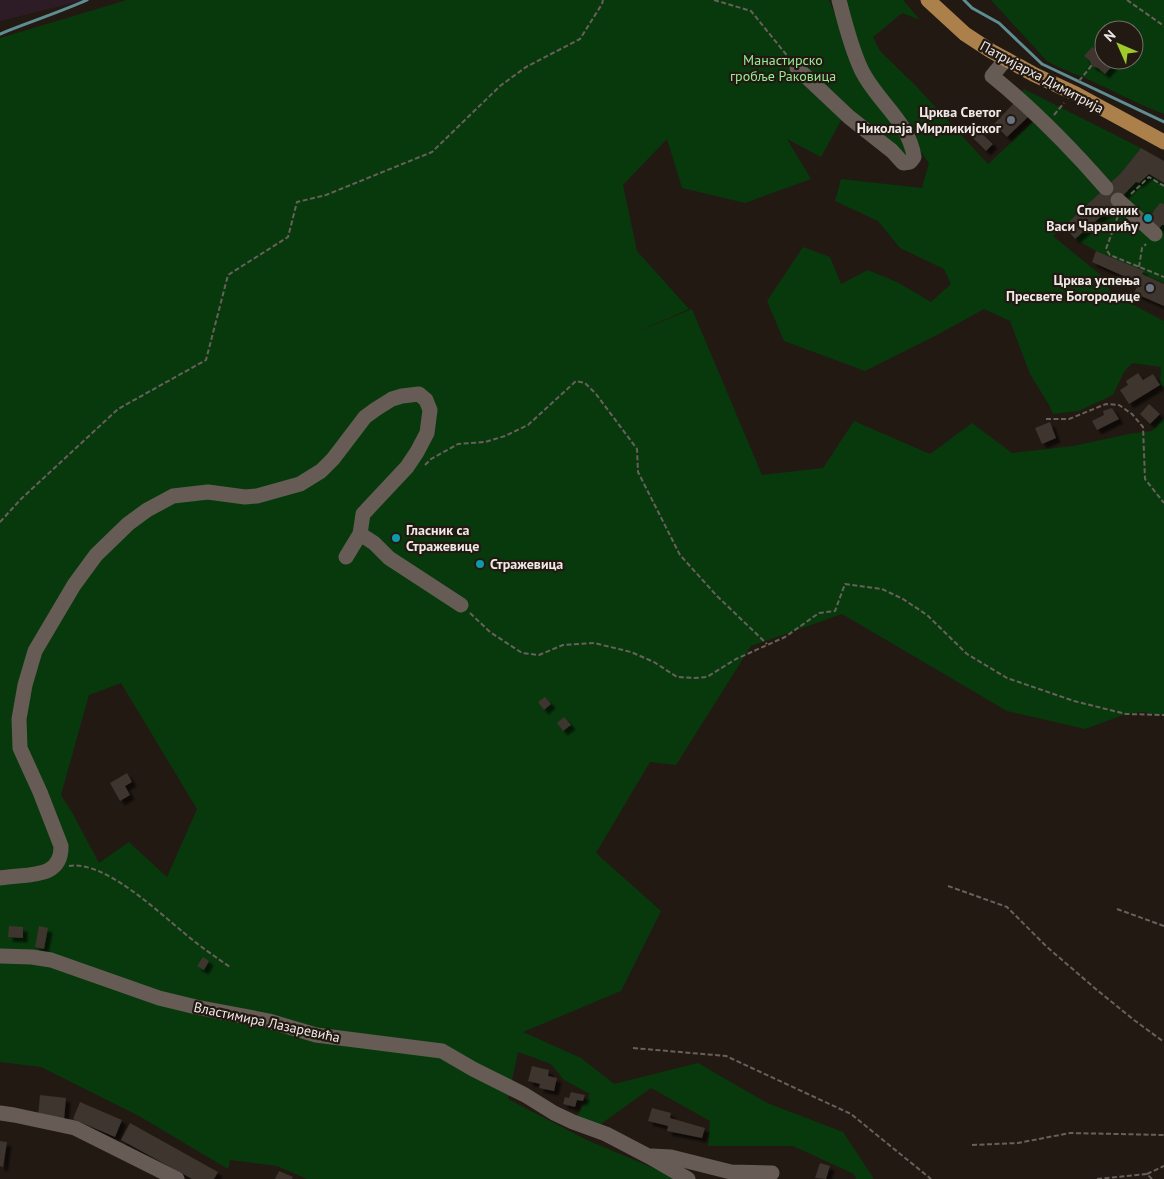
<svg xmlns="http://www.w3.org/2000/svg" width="1164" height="1179" font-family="'PT Sans',sans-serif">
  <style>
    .industrial { fill: #2d1c25 }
    .green { fill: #08390c; fill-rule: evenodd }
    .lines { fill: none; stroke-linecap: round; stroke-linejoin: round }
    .stream { stroke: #5e8d92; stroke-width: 3 }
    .building { fill: #3e342e; filter: url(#shadow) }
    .path { stroke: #68605b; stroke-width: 2; stroke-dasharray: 5 2.5; stroke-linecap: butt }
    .minor { stroke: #665c55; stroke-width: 15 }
    .major { stroke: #ac804b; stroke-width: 15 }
    .worship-dot { fill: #6b7280; stroke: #221913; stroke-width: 2 }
    .culture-dot { fill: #0f9aa8; stroke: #221913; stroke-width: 2 }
    .labels { text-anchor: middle; stroke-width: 4.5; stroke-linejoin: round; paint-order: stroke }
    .park-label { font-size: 14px; fill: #96ec95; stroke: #221913 }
    .street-label { font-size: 14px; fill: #efe9e5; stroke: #221913 }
    .poi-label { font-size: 14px; font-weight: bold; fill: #efe9e5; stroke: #221913; text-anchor: end }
  </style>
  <defs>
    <filter id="shadow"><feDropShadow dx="4.5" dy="4.5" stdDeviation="1" flood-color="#0009"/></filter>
  </defs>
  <rect width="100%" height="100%" fill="#221913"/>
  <polygon class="industrial" points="0,0 85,0 0,21"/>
  <g class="green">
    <path d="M127,0H829L861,76L902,133L908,152L901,157L843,117L821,157L787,139L811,179L745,203L682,188L667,139L623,185L637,251L689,309L632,334L692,309L762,475L823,468L854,421L930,454L972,423L1012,453L1073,446L1129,434L1152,431L1164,418V716L1143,712L1126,714L1085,729L1007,711L842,614L751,646L676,765L650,762L596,853L661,911L621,991L523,1032L581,1058L614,1084L698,1063L767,1103L843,1132L874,1179H856L854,1174L793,1146H708L710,1121L651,1088L594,1129L573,1122L590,1094L564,1080L551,1064L518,1052L508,1099L587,1140L670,1175L676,1179H307L277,1166L230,1160L228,1169L139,1116L41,1067L0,1062V38ZM121,683L197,809L167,877L129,842L99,863L73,814L61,795L89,695Z"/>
    <polygon points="841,0 903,0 920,20 902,13 873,37 880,51 915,85 988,164 1036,119 1014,97 1024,89 1141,148 1121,173 1053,236 1102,276 1111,293 1164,321 1164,387 1160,385 1161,367 1132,363 1124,372 1113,395 1079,411 1053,414 1049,405 1030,374 1010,321 984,309 937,335 865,371 784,341 767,301 803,247 830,257 841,284 868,270 897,282 931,302 951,284 944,269 900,248 878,221 835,201 841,179 922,188 929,163 888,106 854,50"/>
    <path d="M991,0H1164V114C1142,106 1122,95 1100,85C1083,76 1064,71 1047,61ZM1104,30H1134V60H1104Z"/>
    <polygon points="1149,174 1164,183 1164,283 1143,274 1143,271 1096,251 1075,239 1111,208 1136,182 1139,183"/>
  </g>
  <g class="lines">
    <g class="stream">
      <polyline points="964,0 972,8 999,23 1042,64 1164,122"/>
      <path d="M0,34C29,22 58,13 87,0"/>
    </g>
  </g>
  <g class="building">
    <polygon points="1092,47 1104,54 1104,60 1107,60 1113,65 1105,74 1098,68 1092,66 1090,61 1084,56"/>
    <polygon points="1014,103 1028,117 1007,137 994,124"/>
    <polygon points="978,130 993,144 986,151 971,136"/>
    <polygon points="1141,148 1164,161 1164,183 1149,174 1139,183 1136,182 1111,208 1075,239 1064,226 1121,173"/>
    <polygon points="1160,203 1164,204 1164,225 1162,225 1157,230 1147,220"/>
    <polygon points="1096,251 1144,271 1142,274 1164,284 1164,306 1134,293 1139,283 1092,262"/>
    <polygon points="1138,373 1143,380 1153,374 1160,385 1129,404 1120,390 1128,385 1126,381"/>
    <polygon points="1149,404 1160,414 1150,424 1140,414"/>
    <polygon points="1112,408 1119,419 1097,430 1092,421 1104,415 1103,411"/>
    <polygon points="1050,422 1056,438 1042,444 1035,428"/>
    <polygon points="545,697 551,704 544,710 538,702"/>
    <polygon points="564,717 571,725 563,731 557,723"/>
    <polygon points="127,773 132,782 125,786 130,795 120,801 110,783"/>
    <polygon points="9,926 23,927 23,938 8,937"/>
    <polygon points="39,926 48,928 44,949 35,947"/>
    <polygon points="203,957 209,961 204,970 197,966"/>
    <polygon points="532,1066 549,1070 548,1076 557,1078 554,1091 539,1088 540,1084 528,1081"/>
    <polygon points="571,1092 585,1095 583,1101 577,1100 575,1107 563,1104 565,1097 569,1098"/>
    <polygon points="40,1095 66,1098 64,1120 38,1117"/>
    <polygon points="80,1102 122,1120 115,1137 73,1119"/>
    <polygon points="652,1108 671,1113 670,1118 705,1128 702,1138 667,1131 668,1126 648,1121"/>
    <polygon points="130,1123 218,1172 214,1179 192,1179 121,1140"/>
    <polygon points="0,1141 7,1142 3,1167 0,1166"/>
    <polygon points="820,1163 830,1166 826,1179 815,1178"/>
    <polygon points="279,1171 293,1177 292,1179 275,1179"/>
  </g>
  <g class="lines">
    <g class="path">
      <polyline points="714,0 751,11 789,58"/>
      <polyline points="1127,0 1164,26"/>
      <polyline points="1079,81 1092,65"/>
      <polyline points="1054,115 1064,103"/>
      <polyline points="1131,194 1149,177 1164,186"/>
      <polyline points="1118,216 1106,249 1110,255 1164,277"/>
      <polyline points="1139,267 1142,248 1146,244"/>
      <polyline points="1046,419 1069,419 1106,404 1119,405 1132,414 1143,427 1145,479 1164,503"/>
      <polyline points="425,465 431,459 458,444 485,442 505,436 528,425 576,381 585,383 596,394 637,449 638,472 680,555 717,596 767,644"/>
      <polyline points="0,522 21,499 118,409 206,360 228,275 288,237 297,202 326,195 432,152 500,86 526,67 580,39 602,4 603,0"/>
      <polyline points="470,613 490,632 522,653 539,655 563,645 594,643 631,652 654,662 677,677 694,678 707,677 736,659 785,637 819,613 835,611 845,584 882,589 903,599 927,615 967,654 1007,678 1074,701 1126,714 1164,715"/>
      <path d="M69,866C104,860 157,911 183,932C198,945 214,956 230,967"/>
      <polyline points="948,886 1007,907 1047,947 1097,990 1134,1020 1164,1042"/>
      <polyline points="1117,909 1164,926"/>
      <polyline points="633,1048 726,1056 851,1114 931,1179"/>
      <polyline points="972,1145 1018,1143 1070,1133 1164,1135"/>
      <polyline points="1147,1174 1164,1166"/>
      <polyline points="1097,1179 1147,1174 1152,1179"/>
    </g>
    <g class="minor">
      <path d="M1006,59L992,76C1033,109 1071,148 1106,188"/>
      <path d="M797,68L849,117L892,151L903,163L910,162L914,157C909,121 876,101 861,69C851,48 845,23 839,0"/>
      <polyline points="1118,200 1155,234"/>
      <polyline points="346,557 360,534"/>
      <path d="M0,878C24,873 62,881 61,846L40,792L20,748L19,719L25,685L35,651L74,585L96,555L128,524L147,510L173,496L208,492L245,497L257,496L300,484L321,471L333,459L365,417L376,409L392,399L402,396L419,394L426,400L430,410L427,433L417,452L407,467L363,514L360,534L374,543L389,558L461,605"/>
      <polyline points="0,956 32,957 51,960 159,998 196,1007 269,1021 316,1035 442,1051 473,1069 525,1095 554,1113 573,1122 606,1134 650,1157 688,1179"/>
      <polyline points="0,1113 14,1115 75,1128 177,1179"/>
      <polyline points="652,1156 671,1157 731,1172 772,1173"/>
    </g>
    <polyline class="major" points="928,0 965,34 991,51 1035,75 1076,94 1164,142"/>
  </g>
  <g class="worship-dot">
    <circle cx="1011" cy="120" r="5"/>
    <circle cx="1150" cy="288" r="5"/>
  </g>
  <g class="culture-dot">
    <circle cx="1148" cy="218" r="5"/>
    <circle cx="396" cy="538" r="5"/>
    <circle cx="480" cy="564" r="5"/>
  </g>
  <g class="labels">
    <g class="park-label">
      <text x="783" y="65">Манастирско<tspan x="783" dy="16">гробље Раковица</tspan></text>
    </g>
    <g class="street-label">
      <text transform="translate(1042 77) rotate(28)" y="5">Патријарха Димитрија</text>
      <text transform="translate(267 1022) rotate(12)" y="5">Властимира Лазаревића</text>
    </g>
    <g class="poi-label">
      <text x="1001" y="117">Црква Светог<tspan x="1001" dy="16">Николаја Мирликијског</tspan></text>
      <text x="1138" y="215">Споменик<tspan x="1138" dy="16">Васи Чарапићу</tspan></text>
      <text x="1140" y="285">Црква успења<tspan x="1140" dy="16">Пресвете Богородице</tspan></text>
      <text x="406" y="535" text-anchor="start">Гласник са<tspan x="406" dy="16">Стражевице</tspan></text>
      <text x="490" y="569" text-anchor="start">Стражевица</text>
    </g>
  </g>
  <g transform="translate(1119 45) rotate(315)"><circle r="24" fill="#221913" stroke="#746c67"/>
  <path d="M0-4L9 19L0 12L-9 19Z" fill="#a0c92b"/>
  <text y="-8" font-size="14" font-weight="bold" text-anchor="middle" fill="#efe9e5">N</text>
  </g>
</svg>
